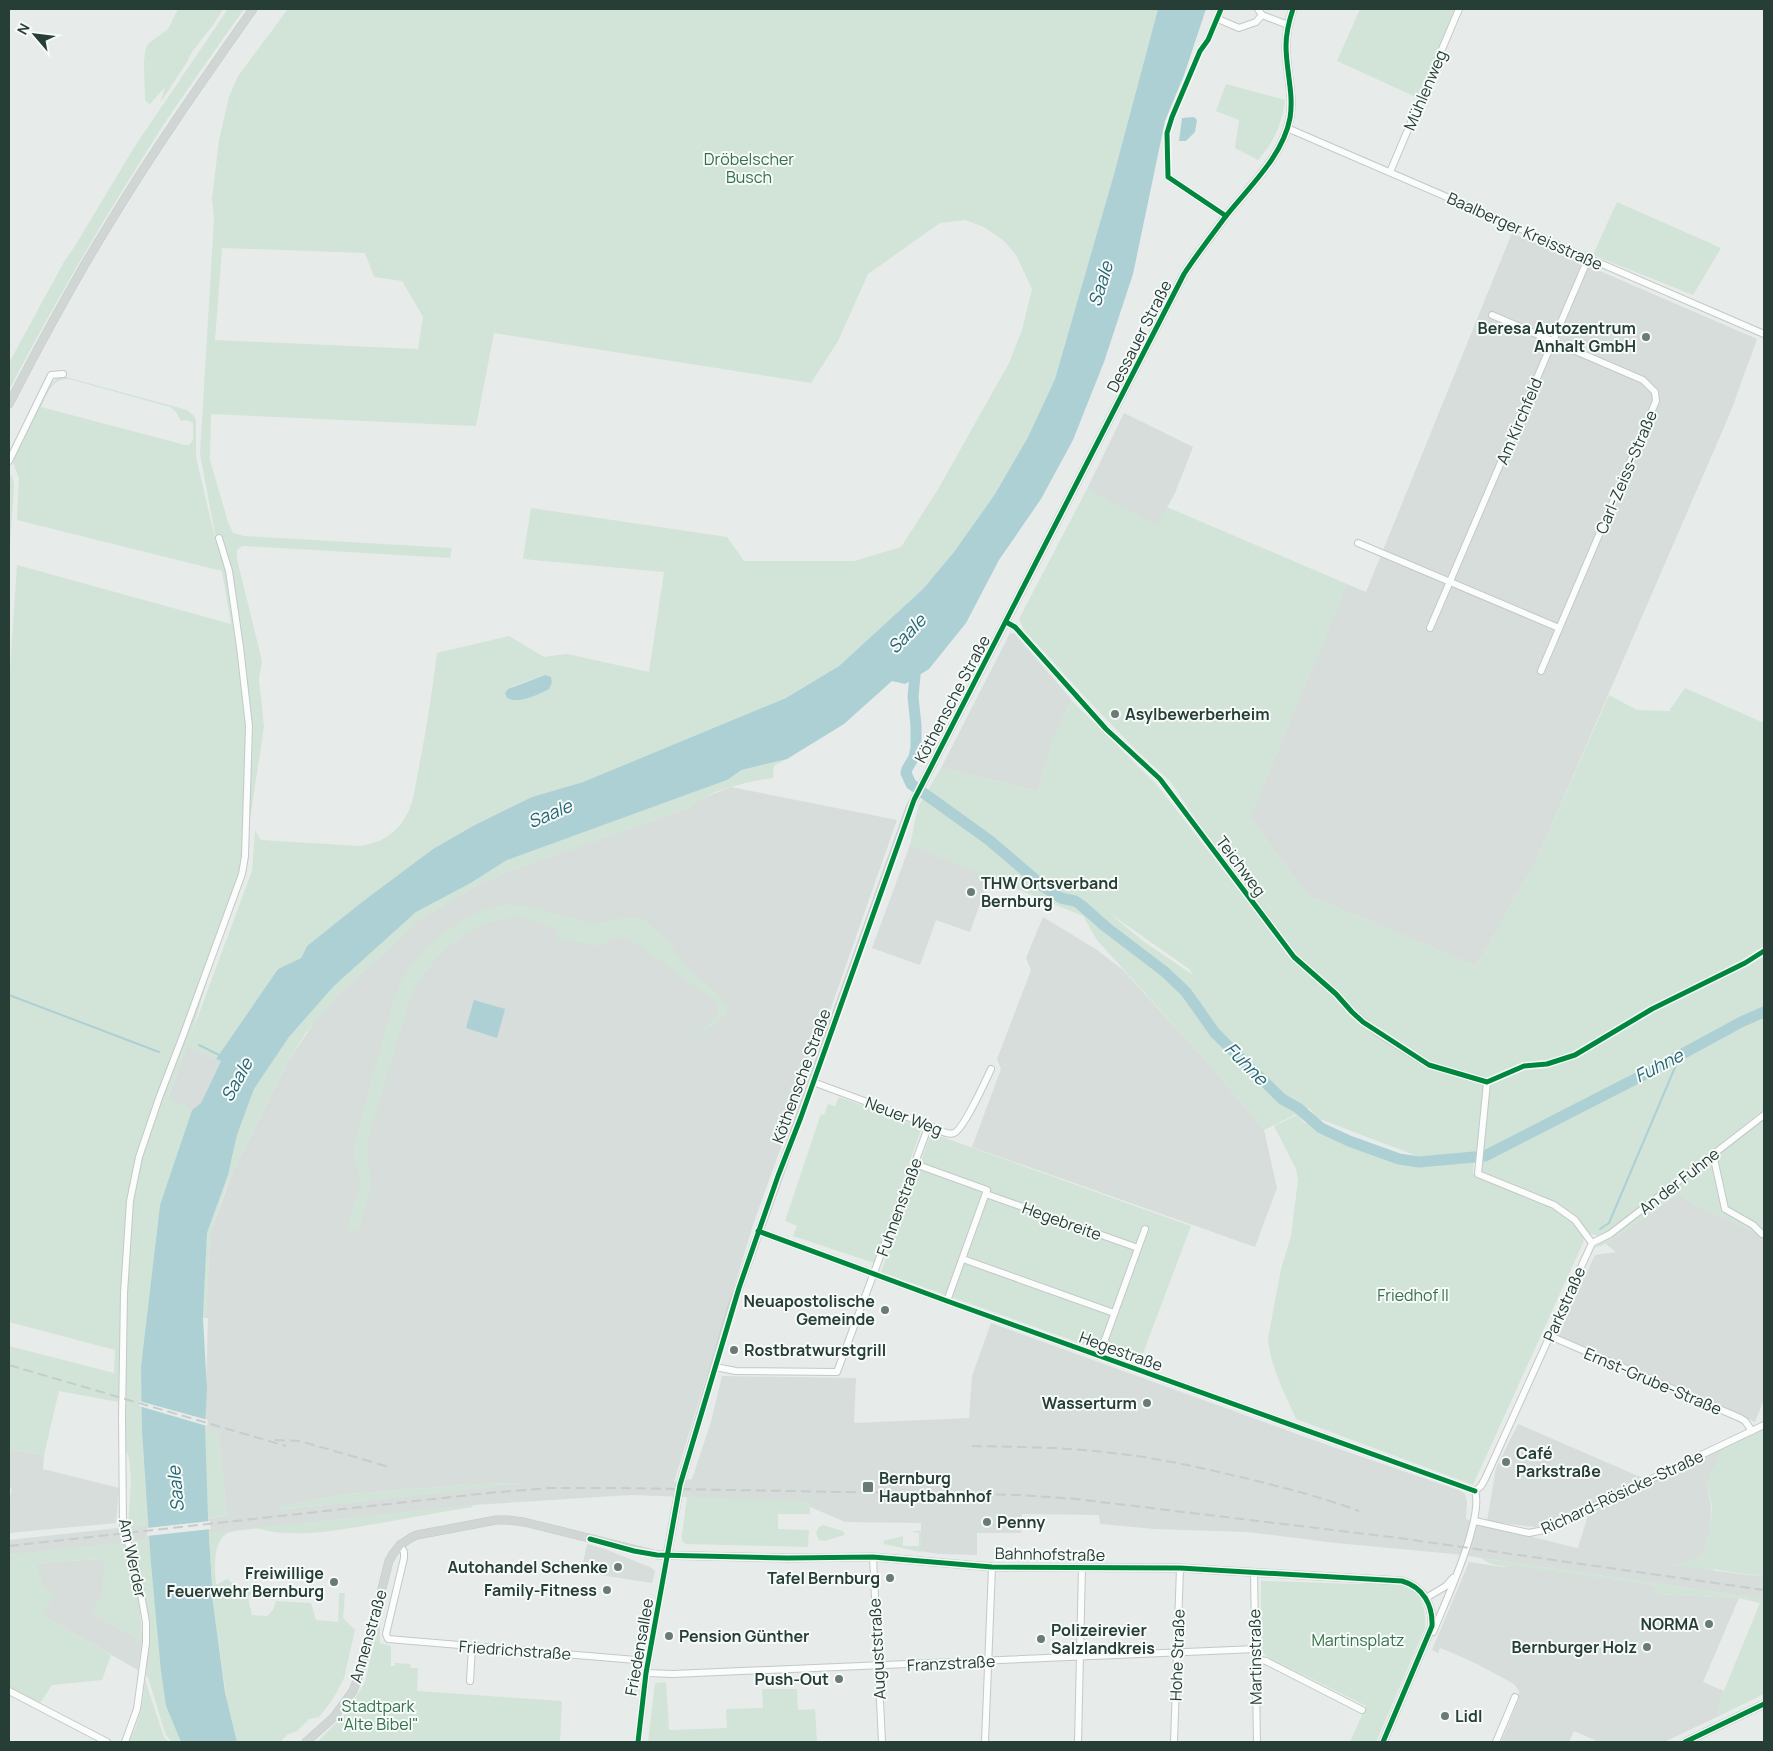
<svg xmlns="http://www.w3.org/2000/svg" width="1773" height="1751" font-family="Manrope,sans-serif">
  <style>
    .built { fill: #d6ddda; fill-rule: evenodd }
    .green { fill: #d2e3d7; fill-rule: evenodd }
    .water { fill: #add0d5 }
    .pier { fill: #e7ecea }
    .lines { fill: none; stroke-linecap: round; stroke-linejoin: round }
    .stream { stroke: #add0d5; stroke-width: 2 }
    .river { stroke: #add0d5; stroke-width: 11 }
    .minor-casing { stroke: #c4c9c7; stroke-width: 8 }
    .major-casing { stroke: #c3cac8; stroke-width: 9 }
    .minor { stroke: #fbfcfc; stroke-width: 6 }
    .major { stroke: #cfd6d4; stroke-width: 8 }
    .rail { stroke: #c8cccb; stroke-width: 2; stroke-dasharray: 10 5; stroke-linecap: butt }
    .cycleway-casing { stroke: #f6faf8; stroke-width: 8 }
    .cycleway { stroke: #00873e; stroke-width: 5 }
    .poi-dot { fill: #6a7b76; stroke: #f6faf8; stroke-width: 2 }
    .labels { text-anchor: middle; stroke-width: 4; stroke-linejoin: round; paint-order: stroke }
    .street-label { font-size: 16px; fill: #273e37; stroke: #f6faf8 }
    .park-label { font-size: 16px; fill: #35704b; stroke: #f6faf8 }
    .poi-label { font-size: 16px; font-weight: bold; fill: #273e37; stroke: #f6faf8; text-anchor: end }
    .water-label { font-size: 18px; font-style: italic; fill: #266774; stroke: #f6faf8 }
  </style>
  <rect width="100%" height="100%" fill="#e7ecea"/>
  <g class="built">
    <polygon points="1512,233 1757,339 1731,411 1537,859 1476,966 1308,895 1250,817 1347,584 1366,592"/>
    <polygon points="1124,413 1193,447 1175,493 1157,526 1087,489"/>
    <polygon points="1010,633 1015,634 1072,700 1052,741 1038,791 941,768"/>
    <path d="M731,787L897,820L825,1025L754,1222L674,1482L692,1479L711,1422L722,1376L856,1378L854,1423L969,1418L972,1376L991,1323L1333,1447L1461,1491L1465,1494L1467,1502L1466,1519L1489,1526L1589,1551L1578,1548L1589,1512L1723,1448L1707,1483L1711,1506L1710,1531L1704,1552L1696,1559L1673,1565L1764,1577V1599L1454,1554L1336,1543L1247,1532L1154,1529L1100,1524L1099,1515L1022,1514L1021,1533H977V1555L938,1554L921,1551V1523L845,1522L808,1506L687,1497L631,1495L473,1505L9,1555V1540L227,1516L218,1431L205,1427L208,1318H206L210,1234L233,1171L288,1061L318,1017L333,1000L420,919L478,885L506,872L689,808L696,801ZM527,1483L279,1510L281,1506L348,1494L480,1484Z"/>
    <polygon points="910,845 990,875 970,932 936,920 920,965 872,948"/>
    <polygon points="1043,917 1097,950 1123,970 1207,1062 1264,1130 1277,1188 1255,1247 972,1147 1001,1069 997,1059 1031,970 1026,958"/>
    <polygon points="187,1046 221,1061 201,1103 192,1110 168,1098"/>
    <polygon points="1679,1194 1695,1205 1751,1230 1753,1225 1764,1230 1764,1400 1755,1422 1558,1335 1595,1255 1616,1252 1606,1244"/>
    <polygon points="1518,1424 1645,1479 1546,1525 1535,1527 1487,1521 1496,1468"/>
    <polygon points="9,1450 44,1455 43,1469 119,1488 116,1523 9,1533 9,1501 12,1489 9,1488"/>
    <polygon points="587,1544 602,1548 650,1567 655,1571 652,1583 581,1572"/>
    <polygon points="105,1559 103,1589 92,1614 142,1640 138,1670 43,1616 44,1588 35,1563"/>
    <polygon points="1469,1562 1503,1567 1514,1565 1655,1585 1655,1594 1739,1598 1703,1682 1724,1691 1718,1705 1719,1716 1664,1742 1599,1742 1574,1731 1569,1742 1501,1742 1519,1699 1519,1691 1514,1684 1477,1664 1448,1651 1440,1648 1438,1653 1432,1650"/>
  </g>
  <g class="green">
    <polygon points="178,9 223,9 213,25 192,52 187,62 160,103 165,87 151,103 149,104 145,100 144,62 145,52 148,44 168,29"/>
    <path d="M228,9H244C217,47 190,85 164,124C109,210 56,299 9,390V363L65,260L75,246L135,146Z"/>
    <path d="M288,9H1158L1114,174L1055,379L1028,437L995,494L954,552L923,589L839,666L786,698L583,782L532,797L433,849L362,902L307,946L301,958L278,969L216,1059L187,1046L168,1097L192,1110L160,1205L141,1366L149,1525L128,1527L131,1482L129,1458L126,1451L124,1403L59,1391L44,1455L9,1450V1346L114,1373L115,1350L9,1322V684L17,565L231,624L222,571L17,520L19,478L12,460L49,387C53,380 57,377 66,377L187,410L194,416L196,421V457L219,555L200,454L214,219L212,199L219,140L229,97L238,76ZM965,220L984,227L1004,241L1016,255L1032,289L1022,330L1009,363L937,491L901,547L854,561H744L727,537L531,508L523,559L664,572L649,672L567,654L544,657L509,636L437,653C432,693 426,732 418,772C415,786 414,803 406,816C396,834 379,844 359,846L262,840L260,839L255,830L252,871L191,1035L244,859L264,727L259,679L262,661L237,559C236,552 236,548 244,546L450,558L452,548L244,536L233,533L228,522L210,460L211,414L476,426L494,333L811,383L838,341L868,274L940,223ZM222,248L365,253L374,277L402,281L423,317L418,349L215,340ZM69,379L170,407L176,412L181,421L187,420L193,423V440L189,445H185L41,407C47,394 52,378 69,379ZM545,675L551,678L552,682C540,689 520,705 507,698L513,686Z"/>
    <polygon points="1360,9 1457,9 1418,98 1337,61"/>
    <path d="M1226,84L1285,100C1282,124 1274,142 1258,160L1235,148L1239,120L1216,111Z"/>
    <polygon points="1617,202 1721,248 1693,295 1593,255"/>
    <polygon points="9,474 12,476 14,484 9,564"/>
    <path d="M1087,489L1157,525L1167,507L1347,584L1250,817L1308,895L1476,966L1537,859L1609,695L1637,710L1669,711L1685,688L1764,723V1013L1750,1020L1764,1015V1109L1601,1237L1589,1233L1585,1228L1553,1201L1482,1173L1481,1167L1482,1160L1474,1159L1473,1174L1554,1207L1569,1219L1584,1237L1583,1243L1473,1485L1296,1419C1285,1394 1270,1366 1268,1338L1281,1269L1291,1236L1298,1180L1296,1169L1274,1126L1297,1115L1305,1123L1423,1161L1447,1159H1425L1317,1118L1309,1108L1264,1130L1207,1062L1097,940L1083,916L910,845L918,807L941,768L1038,791L1052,740L1072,701L1157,785L1226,874L1227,866L1170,781L1134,748L1085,697L1024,630L1019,619ZM1108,912L1189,969L1193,975L1143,941ZM1730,1031L1679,1060L1494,1154V1153Z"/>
    <path d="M787,759L774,766L773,778C749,781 706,791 689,808L506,872L478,885L420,919L333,1000L305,1034L288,1061L233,1171L225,1190L210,1234L206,1318H203L207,1233L228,1175L237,1135L254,1089L289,1037L334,986L416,912L469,884L507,860L727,780L743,770Z"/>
    <path d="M510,904L542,909L593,924L628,917L640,918L647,922L670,943L685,967L717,993L727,1006L725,1015L719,1021L690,1041L717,1015L718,1009L716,1002L628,938L619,937L599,946L555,938L558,929L518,917L491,922L464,935L451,945L438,957L418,982L408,1006L367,1143L371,1188L358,1232L349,1229L348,1223L361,1182L354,1156V1145C365,1107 374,1069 385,1031C390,1012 395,991 405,974C427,939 470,909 510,904Z"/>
    <polygon points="839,1097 919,1126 921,1130 874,1263 793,1236 797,1226 785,1221 821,1114 824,1115 828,1104 835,1106"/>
    <polygon points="1764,1117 1764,1230 1753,1225 1751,1230 1695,1205 1679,1194 1606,1244 1594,1248"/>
    <polygon points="931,1133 1191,1226 1139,1364 881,1272"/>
    <polygon points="205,1427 218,1431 227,1516 191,1519"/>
    <polygon points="1764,1429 1764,1577 1713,1569 1714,1571 1671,1565 1696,1559 1704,1552 1710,1531 1712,1506 1707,1483 1723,1448"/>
    <polygon points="529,1483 279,1510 281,1506 348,1494 480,1484"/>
    <polygon points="687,1497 810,1501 810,1514 778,1514 778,1529 809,1530 808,1547 686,1544 682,1541 682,1535"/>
    <path d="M473,1505L472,1507C442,1512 412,1517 381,1523C342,1529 295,1540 256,1528Z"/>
    <polygon points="823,1525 843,1531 845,1535 824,1541 819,1540 816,1533 819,1527"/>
    <path d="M238,1530C234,1531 229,1532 226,1534C212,1544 215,1571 216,1585L227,1579L240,1588L253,1590L248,1598L252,1615L267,1616L273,1610L276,1601L311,1603L316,1620L338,1622L339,1593H345L343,1618L355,1630L344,1678L333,1699L319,1717L309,1719L297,1731L288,1734L280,1742H237L226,1695L213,1603L209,1533Z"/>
    <polygon points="913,1531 922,1531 921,1552 884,1544 883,1541 903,1536 903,1546 919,1546 919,1533 913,1532"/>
    <path d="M150,1540L151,1564L166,1706L181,1742H171L165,1733L148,1677L146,1676C150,1626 146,1590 131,1542Z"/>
    <path d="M125,1542C135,1574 141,1606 142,1640L92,1614L103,1589L104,1559L36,1563L44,1588L55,1592L43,1616L111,1655L102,1680L52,1685L40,1703L9,1688V1555Z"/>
    <path d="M1481,1558L1764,1599V1694L1719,1716L1718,1705L1760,1603L1739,1598L1655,1594V1585L1515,1566C1503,1567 1491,1566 1481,1558Z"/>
    <path d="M1261,1581C1292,1582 1323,1583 1354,1584C1369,1584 1398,1582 1411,1590C1424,1598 1426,1614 1425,1628L1376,1742H1350L1366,1706L1266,1656L1261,1651Z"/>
    <polygon points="380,1617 380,1643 391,1646 391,1666 395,1666 395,1663 410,1664 411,1668 418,1668 417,1691 562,1701 560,1742 317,1742 346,1713 365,1682"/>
    <path d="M145,1680L164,1737L168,1742H128C140,1723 143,1702 145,1680Z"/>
    <polygon points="666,1682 669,1730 727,1728 726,1709 763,1708 762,1689 797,1689 798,1710 815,1709 817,1742 648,1742 655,1683"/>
  </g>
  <g class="water">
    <polygon points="1158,9 1206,9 1184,75 1165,121 1133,274 1104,362 1073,440 1041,499 999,560 966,623 929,669 905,684 892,681 844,724 787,759 742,770 727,780 507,860 469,884 416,912 334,986 289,1037 254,1089 237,1135 228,1175 207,1233 203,1318 207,1389 205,1427 208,1518 213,1603 225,1692 237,1742 181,1742 166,1706 161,1671 151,1564 142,1430 141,1366 160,1205 192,1110 201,1103 221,1061 216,1059 278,969 301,958 307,946 362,902 433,849 475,825 532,797 583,782 786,698 839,666 923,589 954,552 995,494 1028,437 1055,379 1114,174"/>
    <polygon points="1194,117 1197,120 1195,132 1186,141 1179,141 1182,118"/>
    <path d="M545,675L551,677L552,682L549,689C538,695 518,704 507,698L505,693L508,689Z"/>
    <polygon points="474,1000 505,1009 497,1038 466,1028"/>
  </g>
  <g class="pier">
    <polygon points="139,1401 208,1420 207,1426 139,1406"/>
    <polygon points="210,1521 211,1529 147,1536 147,1528"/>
  </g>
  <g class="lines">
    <g class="stream">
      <polyline points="9,995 159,1052"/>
      <polyline points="199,1045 219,1055"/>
      <polyline points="1600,1229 1609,1223 1676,1065 1675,1058"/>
    </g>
    <polyline class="river" points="909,666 915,675 913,697 916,725 916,748 914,757 907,769 906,773 911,784 989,840 1044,887 1061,898 1075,901 1081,905 1106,927 1165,972 1186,992 1215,1033 1282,1099 1298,1108 1321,1128 1349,1141 1399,1159 1419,1162 1485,1156 1651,1071 1741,1022 1764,1012"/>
    <defs>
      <g id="minor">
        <polyline points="1258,9 1262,15 1288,25"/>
        <polyline points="1218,19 1239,28 1256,22 1262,15"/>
        <polyline points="1208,40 1221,9"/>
        <polyline points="1287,128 1764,334"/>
        <polyline points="1390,172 1459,9"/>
        <polyline points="1168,177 1226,216"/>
        <polyline points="1492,315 1643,380 1655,392 1656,401 1541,671"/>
        <polyline points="9,461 51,375 63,374"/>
        <polyline points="1358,543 1559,628"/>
        <polyline points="1006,622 1015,627 1106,729 1160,779 1294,957 1336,994 1352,1012 1378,1033 1429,1065 1487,1082 1478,1174 1554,1205 1575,1220 1592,1243 1485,1479 1481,1486 1475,1491"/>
        <polyline points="1430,628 1588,259"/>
        <path d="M813,1082L929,1125C935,1128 947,1136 954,1133C963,1130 986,1080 991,1069"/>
        <polyline points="1713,1154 1725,1209 1753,1225 1762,1234"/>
        <polyline points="915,1164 987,1190 947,1301"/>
        <polyline points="986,1194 1138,1248"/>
        <polyline points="758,1231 947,1301 1475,1491"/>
        <polyline points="1592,1243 1610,1234 1764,1115"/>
        <polyline points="963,1259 1114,1313"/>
        <polyline points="1550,1336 1740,1418 1745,1421 1752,1431"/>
        <polyline points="1099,1356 1145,1229"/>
        <polyline points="715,1367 736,1371 837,1372 929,1125"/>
        <polyline points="1475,1521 1529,1533 1549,1529 1603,1502 1764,1425"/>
        <polyline points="400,1545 404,1552 404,1558 386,1634 388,1639 648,1661"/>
        <polyline points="873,1557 882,1742"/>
        <polyline points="1254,1573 1257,1742"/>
        <polyline points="1426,1598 1446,1586 1453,1578"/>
        <path d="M1433,1632C1445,1603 1484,1519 1475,1491"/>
        <polyline points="1256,1659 1266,1661 1362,1710"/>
        <polyline points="646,1673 673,1674 1256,1649"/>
        <polyline points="470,1681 472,1647"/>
        <polyline points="9,1691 107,1742"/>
        <polyline points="125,1742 137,1709 146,1643 146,1622 136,1567 123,1528 122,1417 124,1293 130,1201 139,1157 159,1098 184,1033 242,874 245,856 249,726 240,647 229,571 219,538"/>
        <polyline points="638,1742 646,1673 667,1556"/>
        <polyline points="985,1742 992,1567"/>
        <polyline points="1078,1742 1082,1567"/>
        <polyline points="1174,1742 1180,1568"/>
        <polyline points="1496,1742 1515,1697"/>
      </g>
      <g id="major">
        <path d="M9,404C40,344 72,284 108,226C153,151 203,80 253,9"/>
        <path d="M667,1556L680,1485L731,1310L910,808L1184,274C1197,254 1212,235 1226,216C1249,187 1283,156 1290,118C1294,94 1286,70 1286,46C1286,33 1289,21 1293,9"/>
        <path d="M306,1742L334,1717L353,1691L362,1667L389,1561L393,1554L400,1545L412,1537L417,1535L496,1520H508L524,1522L657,1555L788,1558L873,1557L992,1567L1180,1568L1402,1581C1423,1587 1433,1605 1432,1626L1383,1742"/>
        <polyline points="1685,1742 1764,1704"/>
      </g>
    </defs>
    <use href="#minor" class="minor-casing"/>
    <use href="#major" class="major-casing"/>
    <use href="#minor" class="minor"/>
    <use href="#major" class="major"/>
    <g class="rail">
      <polyline points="9,1365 286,1446"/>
      <polyline points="275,1440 300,1441 389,1467"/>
      <path d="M972,1446C1018,1447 1065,1447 1112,1453C1160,1458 1207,1469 1253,1480C1289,1489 1324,1498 1359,1511"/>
      <polyline points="9,1546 488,1493 549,1488 616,1488 1020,1495 1076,1499 1399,1538 1764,1590"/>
    </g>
    <defs>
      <g id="cycleway">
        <polyline points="1221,9 1208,40 1200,51 1172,117 1167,133 1168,177 1226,216"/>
        <polyline points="1006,622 1015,627 1106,729 1160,779 1294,957 1336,994 1352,1012 1363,1022 1429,1065 1487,1082 1524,1066 1547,1064 1575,1055 1652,1009 1745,963 1764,951"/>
        <polyline points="758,1231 947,1301 1475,1491"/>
        <path d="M590,1539L634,1551L657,1555L788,1558L873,1557L992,1567L1180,1568L1402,1581C1423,1587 1433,1605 1432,1626L1383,1742"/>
        <path d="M638,1742L646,1673L680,1485L739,1288L778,1176L801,1117L914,800L1184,274C1197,254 1212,235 1226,216C1249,187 1283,156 1290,118C1294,94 1286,70 1286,46C1286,33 1289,21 1293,9"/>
        <polyline points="1685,1742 1764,1704"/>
      </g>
    </defs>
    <use href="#cycleway" class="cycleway-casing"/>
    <use href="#cycleway" class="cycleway"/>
  </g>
  <g class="poi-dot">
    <circle cx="1646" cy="337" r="5"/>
    <circle cx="1115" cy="714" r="5"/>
    <circle cx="971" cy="892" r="5"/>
    <circle cx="885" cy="1310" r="5"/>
    <circle cx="734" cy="1350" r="5"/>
    <circle cx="1147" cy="1403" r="5"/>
    <circle cx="1506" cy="1462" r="5"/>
    <rect x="862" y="1481" width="12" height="12" rx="2.5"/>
    <circle cx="987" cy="1522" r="5"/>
    <circle cx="618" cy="1567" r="5"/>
    <circle cx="890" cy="1578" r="5"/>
    <circle cx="334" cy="1582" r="5"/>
    <circle cx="607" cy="1590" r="5"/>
    <circle cx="1709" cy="1624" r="5"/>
    <circle cx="669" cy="1636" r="5"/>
    <circle cx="1041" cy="1639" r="5"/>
    <circle cx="1647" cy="1647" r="5"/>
    <circle cx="839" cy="1679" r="5"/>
    <circle cx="1445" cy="1716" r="5"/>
  </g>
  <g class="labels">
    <g class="street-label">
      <text transform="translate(1425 90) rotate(-67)" y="6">Mühlenweg</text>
      <text transform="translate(1525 231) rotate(24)" y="6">Baalberger Kreisstraße</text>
      <text transform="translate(1139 336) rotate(-63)" y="6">Dessauer Straße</text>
      <text transform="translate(1519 421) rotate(-67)" y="6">Am Kirchfeld</text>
      <text transform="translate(1626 472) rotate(-67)" y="6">Carl-Zeiss-Straße</text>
      <text transform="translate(952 699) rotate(-62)" y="6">Köthensche Straße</text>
      <text transform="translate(1241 866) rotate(53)" y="6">Teichweg</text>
      <text transform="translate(801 1076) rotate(-70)" y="6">Köthensche Straße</text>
      <text transform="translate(904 1116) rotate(21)" y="6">Neuer Weg</text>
      <text transform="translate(1679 1181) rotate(-38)" y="6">An der Fuhne</text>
      <text transform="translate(899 1207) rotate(-70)" y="6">Fuhnenstraße</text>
      <text transform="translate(1062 1221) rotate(20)" y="6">Hegebreite</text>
      <text transform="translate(1564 1304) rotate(-66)" y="6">Parkstraße</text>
      <text transform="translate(1121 1351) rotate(20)" y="6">Hegestraße</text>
      <text transform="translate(1653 1381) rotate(23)" y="6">Ernst-Grube-Straße</text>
      <text transform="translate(1622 1492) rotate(-25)" y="6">Richard-Rösicke-Straße</text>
      <text transform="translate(1050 1554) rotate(1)" y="6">Bahnhofstraße</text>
      <text transform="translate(133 1558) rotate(78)" y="6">Am Werder</text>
      <text transform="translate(368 1636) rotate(-74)" y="6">Annenstraße</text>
      <text transform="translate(639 1647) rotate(-80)" y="6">Friedensallee</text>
      <text transform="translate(877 1649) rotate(-93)" y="6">Auguststraße</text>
      <text transform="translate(515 1650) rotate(4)" y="6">Friedrichstraße</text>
      <text transform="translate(1177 1655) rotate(-88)" y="6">Hohe Straße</text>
      <text transform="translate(1255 1657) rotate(-91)" y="6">Martinstraße</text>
      <text transform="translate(951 1663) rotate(-3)" y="6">Franzstraße</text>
    </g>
    <g class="park-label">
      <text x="749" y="165">Dröbelscher<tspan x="749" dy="18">Busch</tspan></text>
      <text x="1413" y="1301">Friedhof II</text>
      <text x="1358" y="1646">Martinsplatz</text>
      <text x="378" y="1712">Stadtpark<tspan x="378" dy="18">"Alte Bibel"</tspan></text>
    </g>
    <g class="poi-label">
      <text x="1636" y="334">Beresa Autozentrum<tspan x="1636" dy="18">Anhalt GmbH</tspan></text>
      <text x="1125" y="720" text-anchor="start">Asylbewerberheim</text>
      <text x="981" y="889" text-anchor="start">THW Ortsverband<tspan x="981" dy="18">Bernburg</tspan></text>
      <text x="875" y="1307">Neuapostolische<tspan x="875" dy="18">Gemeinde</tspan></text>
      <text x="744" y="1356" text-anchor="start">Rostbratwurstgrill</text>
      <text x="1137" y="1409">Wasserturm</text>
      <text x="1516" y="1459" text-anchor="start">Café<tspan x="1516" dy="18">Parkstraße</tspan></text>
      <text x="879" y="1484" text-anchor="start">Bernburg<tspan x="879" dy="18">Hauptbahnhof</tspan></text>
      <text x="997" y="1528" text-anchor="start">Penny</text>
      <text x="608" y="1573">Autohandel Schenke</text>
      <text x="324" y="1579">Freiwillige<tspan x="324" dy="18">Feuerwehr Bernburg</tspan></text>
      <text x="880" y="1584">Tafel Bernburg</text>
      <text x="597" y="1596">Family-Fitness</text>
      <text x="1699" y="1630">NORMA</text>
      <text x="1051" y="1636" text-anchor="start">Polizeirevier<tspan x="1051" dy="18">Salzlandkreis</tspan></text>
      <text x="679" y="1642" text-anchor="start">Pension Günther</text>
      <text x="1637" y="1653">Bernburger Holz</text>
      <text x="829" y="1685">Push-Out</text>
      <text x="1455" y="1722" text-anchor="start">Lidl</text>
    </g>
    <g class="water-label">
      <text transform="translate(1101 284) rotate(-73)" y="6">Saale</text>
      <text transform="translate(907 634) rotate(-46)" y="6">Saale</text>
      <text transform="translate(550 814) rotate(-23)" y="6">Saale</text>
      <text transform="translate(1246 1064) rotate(45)" y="6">Fuhne</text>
      <text transform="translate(1659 1066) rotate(-27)" y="6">Fuhne</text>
      <text transform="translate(237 1080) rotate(-61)" y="6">Saale</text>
      <text transform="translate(176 1489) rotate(-95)" y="6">Saale</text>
    </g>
  </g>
  <rect width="1773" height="1751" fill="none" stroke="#273e37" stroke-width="20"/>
  <g transform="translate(35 35) rotate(298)" stroke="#f6faf8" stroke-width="4" paint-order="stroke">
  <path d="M0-4L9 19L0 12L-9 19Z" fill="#273e37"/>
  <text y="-8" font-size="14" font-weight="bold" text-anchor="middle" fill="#273e37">N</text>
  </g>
</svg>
